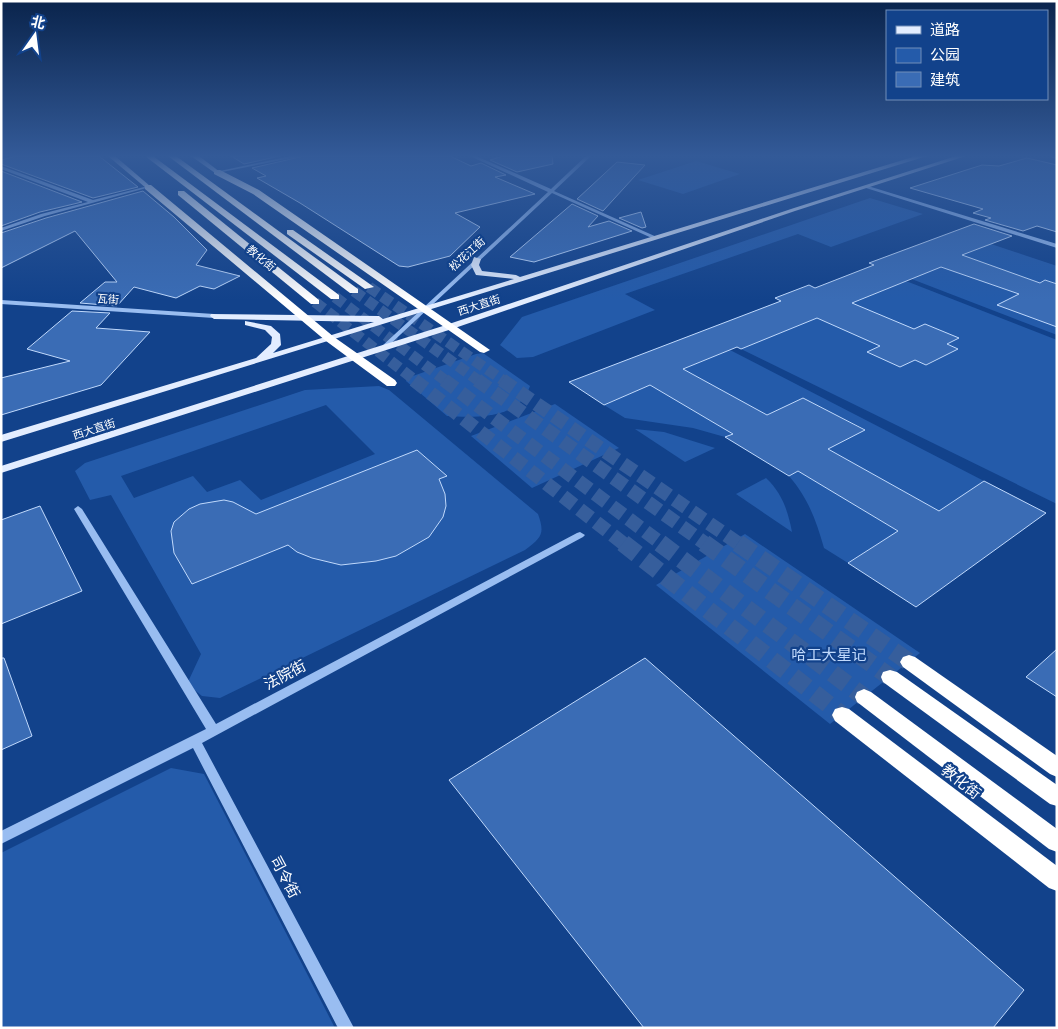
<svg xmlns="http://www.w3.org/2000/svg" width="1058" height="1029" font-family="'Source Sans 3','Noto Sans SC',sans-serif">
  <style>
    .green { fill: #245baa; fill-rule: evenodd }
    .building { fill: #3a6cb5; stroke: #c0d9fc }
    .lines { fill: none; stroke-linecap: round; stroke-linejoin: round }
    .highway-tunnel-far2 { stroke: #365e9c; stroke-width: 11; stroke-dasharray: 11 5; stroke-linecap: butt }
    .highway-tunnel-far1 { stroke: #365e9c; stroke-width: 14; stroke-dasharray: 14 7; stroke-linecap: butt }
    .highway-tunnel { stroke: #365e9c; stroke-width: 18; stroke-dasharray: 18 9; stroke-linecap: butt }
    .minor { fill: #99bdf1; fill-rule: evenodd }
    .major { fill: #e3edff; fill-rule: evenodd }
    .highway { fill: #fff; fill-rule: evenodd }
    .labels { text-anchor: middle; stroke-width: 4.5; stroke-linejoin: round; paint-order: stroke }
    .far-street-label { font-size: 11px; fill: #fff; stroke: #12428b }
    .near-park-label { font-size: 15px; fill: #c0d9fc; stroke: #12428b }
    .near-street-label { font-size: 15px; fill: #fff; stroke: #12428b }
  </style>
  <rect width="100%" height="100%" fill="#12428b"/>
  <g class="green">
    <polygon points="696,161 740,174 683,194 638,180"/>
    <polygon points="870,198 923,214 831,247 798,234 625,294 655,310 533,357 517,358 500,345 522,317"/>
    <polygon points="991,244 1057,266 1057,284 1046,280 1040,283 962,255"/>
    <polygon points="939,266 1019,294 998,305 1057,327 1057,335 909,278"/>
    <polygon points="906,281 1057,340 1057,504 741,349 824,315 880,346 868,352 915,360 927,365 958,349 947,344 958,338 914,329 846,306"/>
    <polygon points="730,350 984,481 939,511 828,449 864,429 803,398 767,415 683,369"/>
    <path d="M483,353L530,386C519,419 476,418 447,416L406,381L407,378L476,354Z"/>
    <polygon points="650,385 733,434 725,437 693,428 625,418 604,405"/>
    <path d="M379,386L389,390L538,514C545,534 542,537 525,550L220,698L202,696L187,684L201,654L111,495L90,500L75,471L85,463L305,390ZM326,405L375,454L261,500L240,480L207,492L193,476L134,498L121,476Z"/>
    <polygon points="555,404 619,448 532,488 471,436"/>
    <polygon points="635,429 664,432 715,448 685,462"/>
    <path d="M798,471L898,531L848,563L824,548C816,520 808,498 789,476Z"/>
    <path d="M766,478C782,493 788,511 792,532L736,494Z"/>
    <polygon points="745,534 920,653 830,724 656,585"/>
    <polygon points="171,768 204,774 335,1028 1,1028 1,853"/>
  </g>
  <g class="building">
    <polygon points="17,156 99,156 138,187 93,198 1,164 1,160"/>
    <polygon points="231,156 280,156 244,164"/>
    <polygon points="304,156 450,156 471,166 481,163 506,175 495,177 535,194 455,213 480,227 450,256 408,267 399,266 300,203 257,178 266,176 252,168"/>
    <polygon points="504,156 552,156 553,164 517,172 490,160"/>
    <polygon points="1027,158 1057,165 1057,232 1037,226 1023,231 985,220 991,218 973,213 983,209 910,188 982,165 999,166"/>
    <polygon points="617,162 645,165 603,211 577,199"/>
    <polygon points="1,171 82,202 40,212 1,226"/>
    <polygon points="143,191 174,217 207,250 196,265 240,276 214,289 200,286 176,298 134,287 117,306 80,303 105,282 117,282 75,231 1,268 1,233 46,218"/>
    <polygon points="572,204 598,216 588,227 609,221 632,231 534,262 510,257"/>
    <polygon points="641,212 646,227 642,228 619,218"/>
    <polygon points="974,224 1012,236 962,255 1040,283 1045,280 1057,284 1057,327 997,305 1019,294 941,267 852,303 914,329 925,324 959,338 947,344 958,349 926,365 915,360 900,367 867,352 880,346 817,318 741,349 737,347 683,369 767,415 803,398 865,430 828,449 939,511 984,481 1046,513 916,607 848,563 898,531 798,471 789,476 725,437 733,434 650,385 604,405 569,382 781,301 775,298 809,285 815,288 874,265 869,263"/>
    <polygon points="72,311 110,313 96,328 150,332 101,385 1,415 1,378 70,361 27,349"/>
    <polygon points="417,450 447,476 439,479 445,494 446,506 443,517 429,537 396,556 376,561 341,565 312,558 297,552 288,545 192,584 174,553 171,531 174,522 189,509 200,504 224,500 233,502 256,514"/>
    <polygon points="40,506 82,591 1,624 1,520"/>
    <polygon points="1057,649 1057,697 1026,677"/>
    <polygon points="1,658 4,658 32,736 1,750"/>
    <polygon points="645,658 1024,990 993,1028 644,1028 449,780"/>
  </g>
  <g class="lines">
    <g class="highway-tunnel-far2">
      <polyline points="369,287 504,381"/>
      <polyline points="354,291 479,381"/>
      <polyline points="335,297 446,381"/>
      <polyline points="315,302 416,381"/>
    </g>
    <g class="highway-tunnel-far1">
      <polyline points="414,380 624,544"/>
      <polyline points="444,380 662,544"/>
      <polyline points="477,380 706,544"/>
      <polyline points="502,380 739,544"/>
    </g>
    <g class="highway-tunnel">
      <polyline points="623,543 842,715"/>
      <polyline points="660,543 864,697"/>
      <polyline points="704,543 890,677"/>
      <polyline points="738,543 909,662"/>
    </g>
    <g class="minor">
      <polygon points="291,156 302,156 217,173 215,172"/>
      <polygon points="470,156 476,156 551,189 586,156 591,156 554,191 659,238 654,239 552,193 385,349 381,349 381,347 548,192"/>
      <polygon points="1049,156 1057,157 1057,159 1050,157"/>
      <polygon points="1,166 93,200 148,186 150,187 45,216 1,231 1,228 41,214 88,202 1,169"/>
      <polygon points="868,186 1057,244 1057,248 866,188 866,187"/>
      <polygon points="1,300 214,314 217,316 214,318 1,304"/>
      <polygon points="78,506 82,509 216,724 577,533 580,532 585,535 583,537 202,743 354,1028 338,1028 193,748 1,844 1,831 206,729 74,509"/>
    </g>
    <g class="major">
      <polygon points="108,156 115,156 150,186 150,188 146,188"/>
      <polygon points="191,156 199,156 220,172 215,173"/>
      <polygon points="916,156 927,156 1,442 1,435 256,358 271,344 272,337 265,330 245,325 245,321 271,326 280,334 281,345 273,353 374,322 214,319 210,316 211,314 379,316 383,319 514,279 476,275 471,265 474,257 481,259 479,265 482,271 516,275 520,277"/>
      <polygon points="956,156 966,156 795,211 452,329 1,473 1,466 446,325 791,209"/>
    </g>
    <g class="highway">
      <polygon points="145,156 153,156 339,295 339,299 331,299"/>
      <polygon points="168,156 176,156 358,289 358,293 350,293"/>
      <polygon points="214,170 220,170 259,190 490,350 484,353 480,352 253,194 214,174"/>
      <polygon points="145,185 151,185 334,337 395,380 397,383 395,386 387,386 326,341 145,189"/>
      <polygon points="178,191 184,191 319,300 319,304 311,304 178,195"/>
      <polygon points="287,230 293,230 374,287 365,289 287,234"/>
      <polygon points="909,655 915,657 1057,756 1057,777 1050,774 903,667 900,662 903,657"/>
      <polygon points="890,670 897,672 1057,785 1057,806 1050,804 883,682 881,677 883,672"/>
      <polygon points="864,689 871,692 1057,829 1057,852 1049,849 857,702 855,697 857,692"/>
      <polygon points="842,707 849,709 1057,866 1057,891 1049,888 835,721 832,715 835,709"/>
    </g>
  </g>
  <linearGradient id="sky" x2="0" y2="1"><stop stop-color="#0a244c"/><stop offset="0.52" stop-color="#335a98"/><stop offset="1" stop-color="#335a98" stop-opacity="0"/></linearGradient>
  <rect width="1058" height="300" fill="url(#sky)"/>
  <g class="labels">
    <g class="far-street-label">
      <text transform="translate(467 254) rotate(-42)" y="4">松花江街</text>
      <text transform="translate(261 258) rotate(40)" y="4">教化街</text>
      <text transform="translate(108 299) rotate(4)" y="4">瓦街</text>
      <text transform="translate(479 305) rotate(-18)" y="4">西大直街</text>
      <text transform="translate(94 429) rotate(-18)" y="4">西大直街</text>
    </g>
    <g class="near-park-label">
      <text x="829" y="660">哈工大星记</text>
    </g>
    <g class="near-street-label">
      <text transform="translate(285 675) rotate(-28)" y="5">法院街</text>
      <text transform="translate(961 782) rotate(38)" y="5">教化街</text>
      <text transform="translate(285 877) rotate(62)" y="5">司令街</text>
    </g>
  </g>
  <rect width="1058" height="1029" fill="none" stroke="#ffffff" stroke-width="5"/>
  <rect x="886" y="10" width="162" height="90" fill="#12428b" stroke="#718eb9"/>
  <rect x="896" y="26" width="25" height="8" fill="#e3edff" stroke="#718eb9"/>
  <text x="930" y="35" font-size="15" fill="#ffffff">道路</text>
  <rect x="896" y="48" width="25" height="15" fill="#245baa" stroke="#718eb9"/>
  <text x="930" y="60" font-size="15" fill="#ffffff">公园</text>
  <rect x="896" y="72" width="25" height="15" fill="#3a6cb5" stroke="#718eb9"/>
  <text x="930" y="85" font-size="15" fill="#ffffff">建筑</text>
  <g transform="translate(35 35) rotate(14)" stroke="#12428b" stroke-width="4" paint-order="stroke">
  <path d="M0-4L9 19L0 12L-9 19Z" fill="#ffffff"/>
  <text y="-8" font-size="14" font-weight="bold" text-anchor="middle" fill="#ffffff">北</text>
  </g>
</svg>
